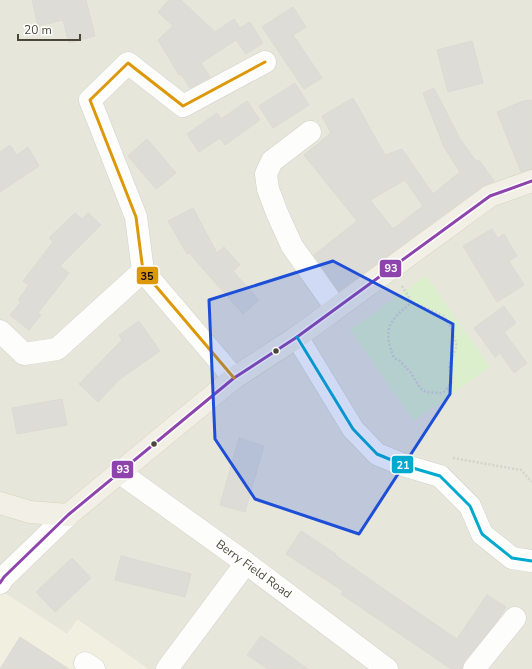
<svg xmlns="http://www.w3.org/2000/svg" width="532" height="669" font-family="'Nunito Sans',sans-serif">
  <style>
    .residential { fill: #e7e6db }
    .education { fill: #f1f0e0 }
    .green { fill: #dbefcd }
    .building { fill: #dddcd6; stroke: #dcdad3; fill-rule: evenodd }
    .lines { fill: none; stroke-linecap: round; stroke-linejoin: round }
    .minor-casing { stroke: #d1d1cb; stroke-width: 23 }
    .major-casing { stroke: #d6d3ba; stroke-width: 23 }
    .path { stroke: #d3d3cc; stroke-width: 2.5; stroke-dasharray: 2 2; stroke-linecap: butt }
    .minor { stroke: #fdfdfc; stroke-width: 22 }
    .major { stroke: #f2f0e6; stroke-width: 22 }
    .bus-1-casing { stroke: #fff; stroke-width: 6 }
    .bus-2-casing { stroke: #fff; stroke-width: 6 }
    .bus-3-casing { stroke: #fff; stroke-width: 6 }
    .bus-1 { stroke: #8e44ad; stroke-width: 3 }
    .bus-2 { stroke: #00a9ce; stroke-width: 3 }
    .bus-3 { stroke: #dd9808; stroke-width: 3 }
    .marked { fill: #1d4ed8; fill-opacity: 0.2; stroke: #1d4ed8; stroke-width: 3; stroke-linejoin: round }
    .bus-dot { fill: #4b4738; stroke: #fff; stroke-width: 1.5 }
    .labels { text-anchor: middle; stroke-width: 4; stroke-linejoin: round; paint-order: stroke }
    .street-label { font-size: 12px; fill: #4b4738; stroke: #fff }
    .line-badge { stroke: #fff; stroke-width: 1.5 }
    .badge-label { font-size: 11px; text-anchor: middle; font-weight: bold; fill: #fff }
    .pale-badge-label { font-size: 11px; text-anchor: middle; font-weight: bold; fill: #111 }
  </style>
  <rect width="100%" height="100%" fill="#f3f3ee"/>
  <polygon class="residential" points="0,0 532,0 532,669 148,669 78,620 67,634 0,590"/>
  <polygon class="education" points="0,590 67,634 77,620 148,669 0,669"/>
  <polygon class="green" points="426,276 490,367 414,421 350,330"/>
  <g class="building">
    <polygon points="32,0 86,0 95,36 69,43 63,20 38,26"/>
    <polygon points="169,0 181,0 215,32 234,19 240,28 250,22 263,43 246,54 236,40 201,63 210,77 190,88 181,74 179,75 158,40 173,26 158,12"/>
    <polygon points="293,7 306,27 293,35 322,78 304,89 262,27"/>
    <polygon points="472,41 483,83 448,92 437,50"/>
    <polygon points="295,83 309,105 273,128 259,106"/>
    <path d="M434,88L460,139L476,161L479,160L494,181L483,186L339,291L314,255L357,221L304,155L331,133L322,116L353,98L385,155L402,149L433,194L460,172L444,147L423,93ZM405,180L423,206L393,229L370,200Z"/>
    <polygon points="532,100 532,169 521,172 497,112 523,101"/>
    <polygon points="247,101 260,120 225,145 220,138 199,152 187,134 217,113 221,119"/>
    <polygon points="147,139 176,173 156,189 128,156"/>
    <polygon points="10,145 17,155 28,147 39,166 0,192 0,152"/>
    <polygon points="193,208 217,253 224,247 240,265 233,271 259,300 243,314 189,253 187,254 168,221"/>
    <polygon points="75,213 82,219 88,213 101,225 60,266 69,273 38,313 41,315 29,330 10,315 21,302 18,300 29,285 23,281 53,242 49,238"/>
    <polygon points="492,229 498,238 504,234 517,256 509,261 524,285 497,302 463,246"/>
    <polygon points="504,306 516,323 504,332 527,363 514,373 500,353 495,357 474,328"/>
    <polygon points="139,321 160,351 120,379 98,402 79,384 122,340 119,335"/>
    <polygon points="62,399 67,425 17,434 12,408"/>
    <polygon points="239,438 264,446 245,512 220,505"/>
    <polygon points="301,531 336,554 335,555 391,594 457,639 487,595 506,607 495,624 464,661 462,669 451,669 341,594 343,591 286,554"/>
    <polygon points="121,556 191,574 185,597 115,580"/>
    <polygon points="72,558 91,578 55,612 36,592"/>
    <polygon points="261,636 280,649 308,669 268,669 247,655"/>
    <polygon points="20,637 69,669 0,669"/>
  </g>
  <g class="lines">
    <defs>
      <g id="minor">
        <polyline points="310,132 272,161 266,174 268,189 277,213 292,246 336,308"/>
        <polyline points="0,331 24,354 57,349 143,271"/>
        <polyline points="297,337 353,429 377,454 406,466 440,476 470,506 482,534 512,558 532,561"/>
        <polyline points="234,378 143,271 136,217 90,100 128,63 183,106 265,62"/>
        <polyline points="119,472 246,563 387,669"/>
        <polyline points="0,583 4,577 68,515"/>
        <polyline points="85,663 94,669"/>
        <polyline points="167,669 246,563"/>
        <polyline points="474,669 515,618"/>
      </g>
      <polyline id="major" points="0,503 30,512 68,515 234,378 297,337 490,196 532,181"/>
    </defs>
    <use href="#minor" class="minor-casing"/>
    <use href="#major" class="major-casing"/>
    <g class="path">
      <path d="M402,286L412,302L444,316L452,330L457,346L449,365L452,382L445,391L441,393L426,392L420,388L411,373L400,361L394,358C382,328 389,321 412,302"/>
      <polyline points="453,458 521,470 532,482"/>
    </g>
    <use href="#minor" class="minor"/>
    <use href="#major" class="major"/>
    <defs>
      <polyline id="bus-1" points="0,583 4,577 68,515 234,378 297,337 490,196 532,181"/>
      <polyline id="bus-2" points="297,337 353,429 377,454 406,466 440,476 470,506 482,534 512,558 532,561"/>
      <polyline id="bus-3" points="234,378 143,271 136,217 90,100 128,63 183,106 265,62"/>
    </defs>
    <use href="#bus-1" class="bus-1-casing"/>
    <use href="#bus-2" class="bus-2-casing"/>
    <use href="#bus-3" class="bus-3-casing"/>
    <use href="#bus-1" class="bus-1"/>
    <use href="#bus-2" class="bus-2"/>
    <use href="#bus-3" class="bus-3"/>
  </g>
  <path class="marked" d="M333,261L453,324L450,394L359,534L255,499L215,439L209,300Z"/>
  <g class="bus-dot">
    <circle cx="276" cy="351" r="3.5"/>
    <circle cx="154" cy="444" r="3.5"/>
  </g>
  <g class="labels">
    <g class="street-label">
      <text transform="translate(254 569) rotate(36)" y="4">Berry Field Road</text>
    </g>
  </g>
  <g class="line-badge">
    <rect x="379" y="259" width="23" height="19" rx="4" fill="#8e44ad"/>
    <rect x="136" y="266" width="23" height="19" rx="4" fill="#dd9808"/>
    <rect x="391" y="455" width="23" height="19" rx="4" fill="#00a9ce"/>
    <rect x="111" y="460" width="23" height="19" rx="4" fill="#8e44ad"/>
  </g>
  <g class="badge-label">
    <text x="391" y="272">93</text>
    <text x="403" y="469">21</text>
    <text x="123" y="473">93</text>
  </g>
  <g class="pale-badge-label">
    <text x="147" y="280">35</text>
  </g>
  <path d="M18 34v6h62v-6" fill="none" stroke="#4b4738" stroke-width="2"/>
  <text x="24" y="34" font-size="12" fill="#4b4738" stroke="#ffffff" stroke-width="3" paint-order="stroke">20 m</text>
</svg>
